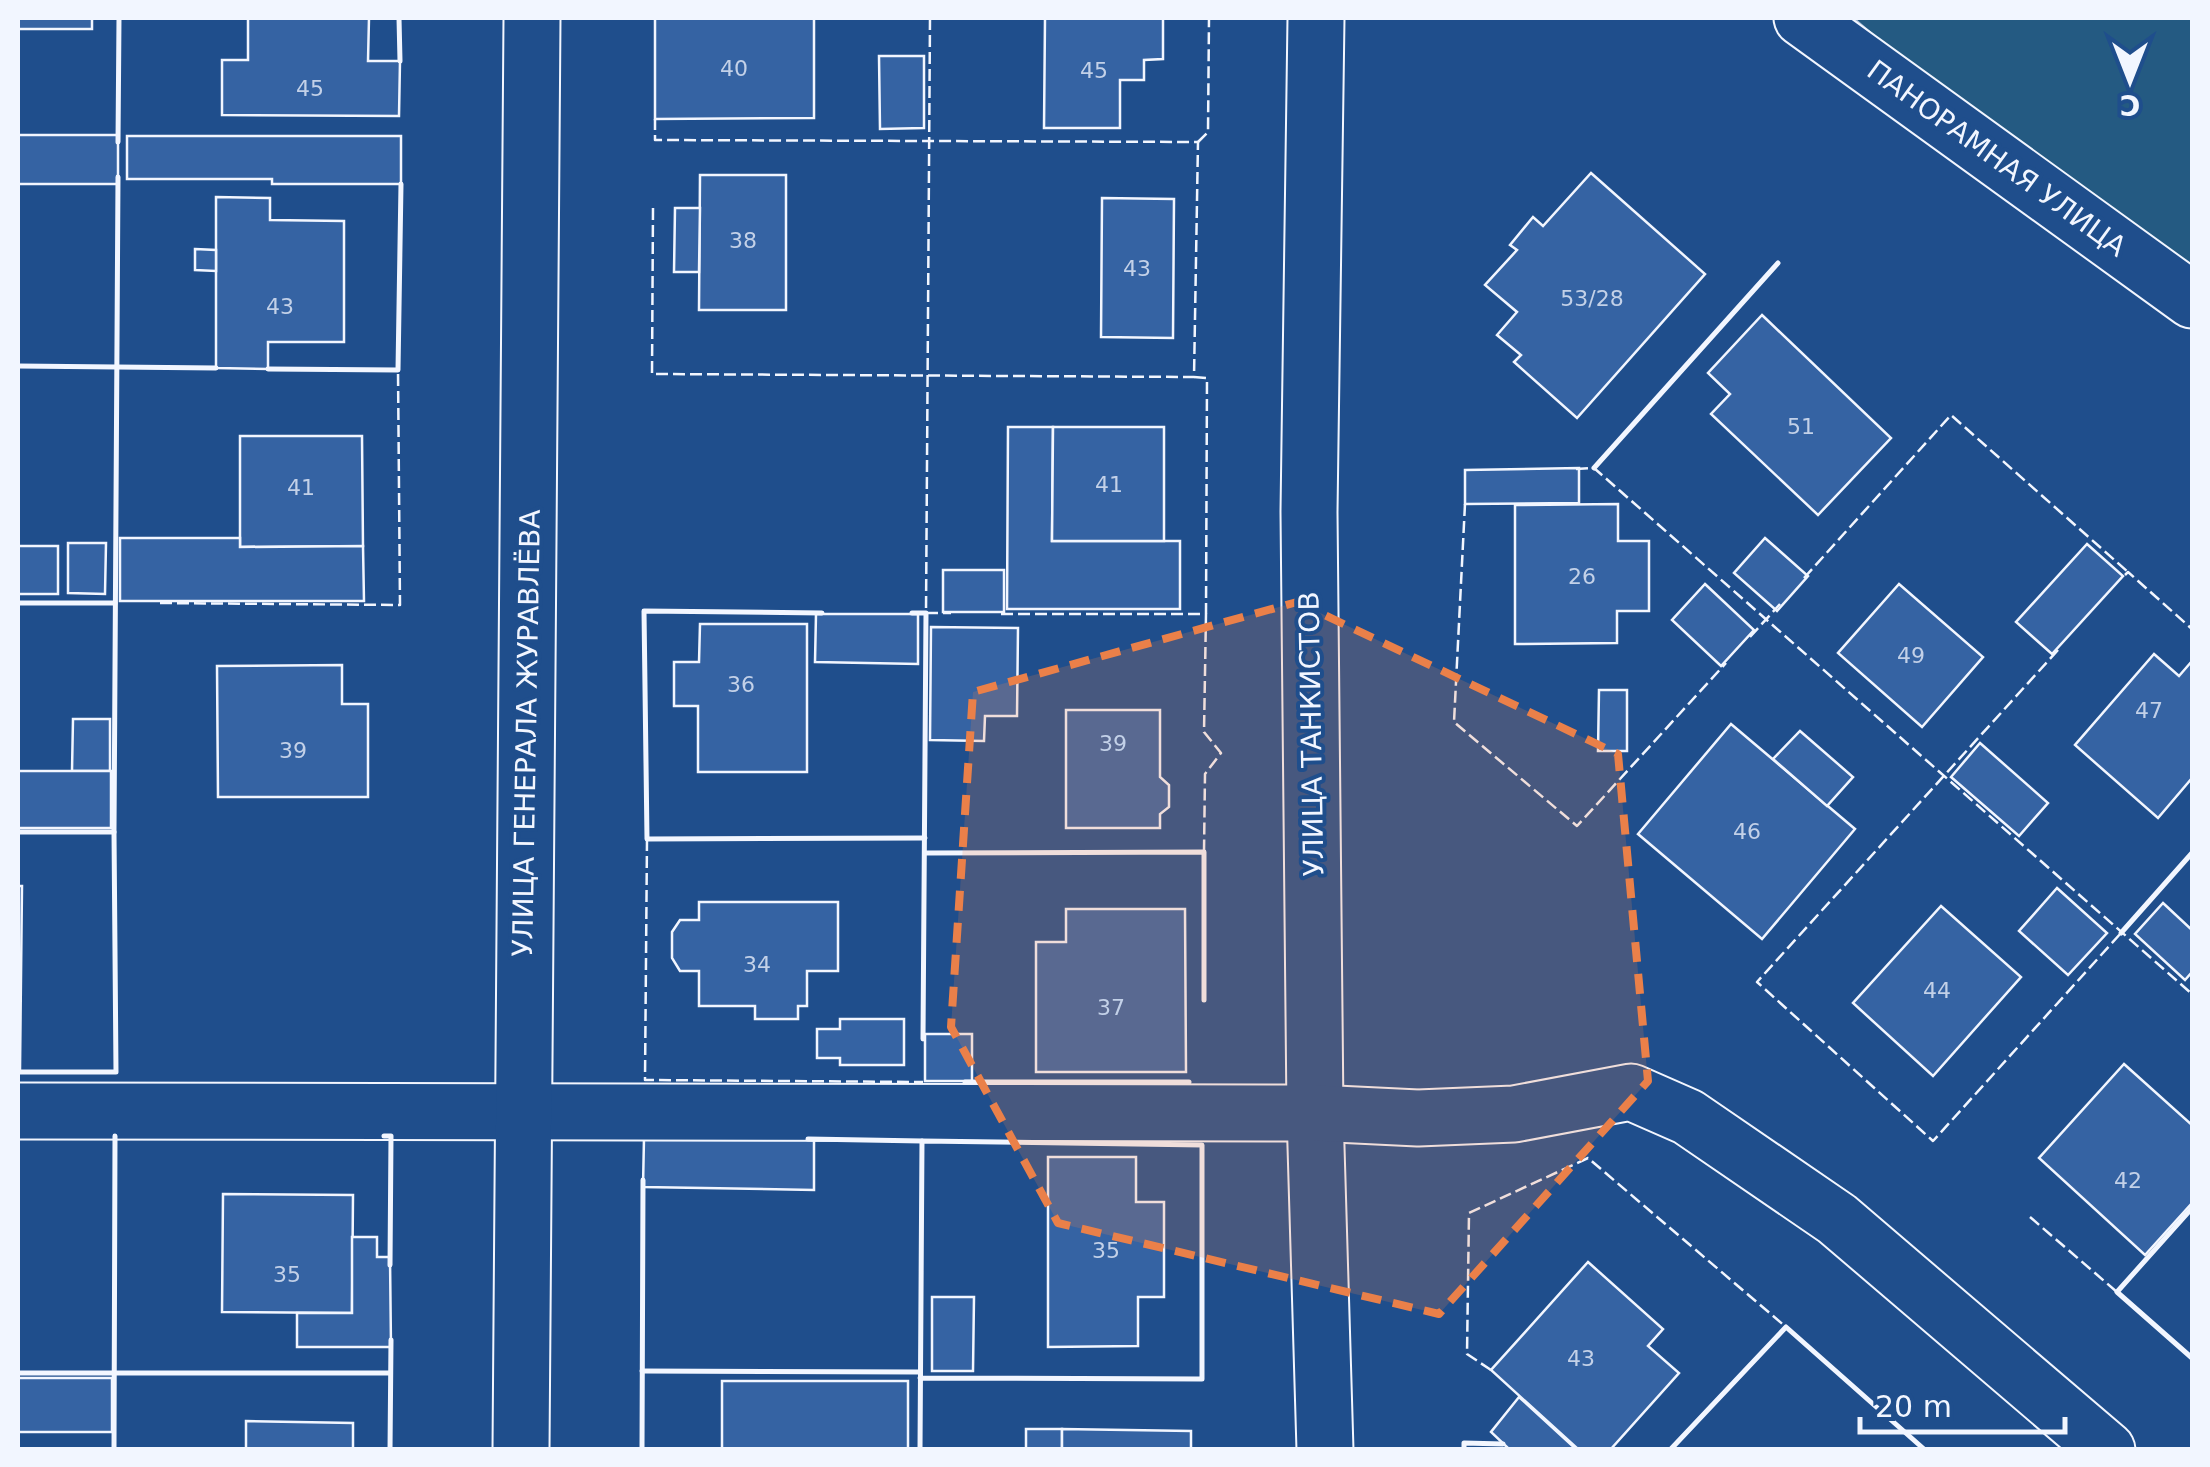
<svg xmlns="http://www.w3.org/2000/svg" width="2210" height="1467" font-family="'DejaVu Sans',sans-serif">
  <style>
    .green { fill: #245a82; stroke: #a8bbd7; stroke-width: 2.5 }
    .building { fill: #3563a3; stroke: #f2f6ff; stroke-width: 2.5 }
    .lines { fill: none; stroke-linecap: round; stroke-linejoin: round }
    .street-casing { stroke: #f2f6ff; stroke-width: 59 }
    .street { stroke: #1f4e8c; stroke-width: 55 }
    .fence { stroke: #f2f6ff; stroke-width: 2.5; stroke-dasharray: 12 5; stroke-linecap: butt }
    .wall { stroke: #f2f6ff; stroke-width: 5 }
    .marked { fill: #ea8049; fill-opacity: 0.2; stroke: #ea8049; stroke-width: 8; stroke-dasharray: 20 12; stroke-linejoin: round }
    .labels { text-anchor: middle; stroke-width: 8; stroke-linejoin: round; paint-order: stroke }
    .number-label { font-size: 22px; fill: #c3d1e8 }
    .street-label { font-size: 28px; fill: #f2f6ff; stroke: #1f4e8c }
  </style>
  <rect width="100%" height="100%" fill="#1f4e8c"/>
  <polygon class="green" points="1853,18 2192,18 2192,308"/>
  <g class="building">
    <rect x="18" y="18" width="74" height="11"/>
    <polygon points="248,18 369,18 368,61 400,61 399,116 222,115 222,60 248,60"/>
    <polygon points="655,18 814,18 814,118 655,119"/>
    <polygon points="1045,18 1163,18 1163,59 1144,60 1144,80 1120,80 1120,128 1044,128"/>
    <polygon points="879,56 924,56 924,128 880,129"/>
    <rect x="18" y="135" width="100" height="49"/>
    <polygon points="127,136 401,136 401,184 272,184 272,179 127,179"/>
    <polygon points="1591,173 1705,274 1577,418 1514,362 1521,355 1497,335 1517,312 1485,285 1517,250 1510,245 1533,217 1543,226"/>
    <polygon points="700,175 786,175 786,310 699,310"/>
    <polygon points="216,197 270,198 270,220 344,221 344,342 268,342 268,369 216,368"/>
    <polygon points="1102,198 1174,199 1173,338 1101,337"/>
    <polygon points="675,208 700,208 699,272 674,272"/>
    <polygon points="195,249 216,250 216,271 195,270"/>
    <polygon points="1762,315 1891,438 1818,515 1711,414 1730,394 1708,373"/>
    <polygon points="1008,427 1053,427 1052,541 1180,541 1180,609 1007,609"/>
    <polygon points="1053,427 1164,427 1164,541 1052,541"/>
    <polygon points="240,436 362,436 363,546 240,547"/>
    <polygon points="1579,468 1579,503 1465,504 1465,470"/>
    <polygon points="1618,504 1618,541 1649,541 1649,611 1617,611 1617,643 1515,644 1515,505"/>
    <polygon points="120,538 240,538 240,547 363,546 364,601 120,601"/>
    <polygon points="1765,538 1808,576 1777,611 1734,573"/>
    <polygon points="68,543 106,543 105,594 68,593"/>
    <polygon points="2087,544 2123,576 2052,654 2016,622"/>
    <rect x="18" y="546" width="40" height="48"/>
    <rect x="943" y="570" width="61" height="42"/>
    <polygon points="1705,584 1754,630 1721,666 1672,620"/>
    <polygon points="1899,584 1983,657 1922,727 1838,653"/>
    <polygon points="816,614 918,614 918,664 815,662"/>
    <polygon points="700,624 807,624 807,772 698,772 698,706 674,706 674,662 699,662"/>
    <polygon points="931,627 1018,628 1017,716 985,716 984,741 930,740"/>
    <polygon points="2154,654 2179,676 2192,661 2192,778 2158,818 2075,745"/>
    <polygon points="342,665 342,704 368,704 368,797 218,797 217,666"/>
    <polygon points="1599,690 1627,690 1627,751 1598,751"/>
    <polygon points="1066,710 1160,710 1160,777 1169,785 1169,807 1160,814 1160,828 1066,828"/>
    <polygon points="73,719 110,719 110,771 72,771"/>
    <polygon points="1731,724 1855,829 1762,939 1638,834"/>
    <polygon points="1800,731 1853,777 1827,806 1773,759"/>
    <polygon points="1980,743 2048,803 2019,836 1951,777"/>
    <rect x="18" y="771" width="93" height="57"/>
    <polygon points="18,886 22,886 20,1069 18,1069"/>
    <polygon points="2057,888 2107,933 2068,975 2019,931"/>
    <polygon points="699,902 838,902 838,971 807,971 807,1006 798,1006 798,1019 755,1019 755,1006 699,1006 699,971 680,971 672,958 672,932 680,920 699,920"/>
    <polygon points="2163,903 2192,930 2192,972 2185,980 2135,934"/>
    <polygon points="1941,906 2021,977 1933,1076 1853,1003"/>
    <polygon points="1066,909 1185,909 1186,1072 1036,1072 1036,942 1066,942"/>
    <polygon points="840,1019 904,1019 904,1065 840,1065 840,1058 817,1058 817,1029 840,1029"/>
    <rect x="925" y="1034" width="47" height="47"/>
    <polygon points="2124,1064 2192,1125 2192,1203 2145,1255 2039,1158"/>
    <polygon points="644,1138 814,1139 814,1190 643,1187"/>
    <polygon points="1048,1157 1136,1157 1136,1202 1164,1202 1164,1297 1138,1297 1138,1346 1048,1347"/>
    <polygon points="223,1194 353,1195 352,1313 222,1312"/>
    <polygon points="352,1237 377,1237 377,1257 390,1257 391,1347 297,1347 297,1313 352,1313"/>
    <polygon points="1588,1262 1663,1329 1648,1346 1679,1373 1610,1450 1579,1450 1491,1370"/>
    <polygon points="932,1297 974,1297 973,1371 932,1371"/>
    <rect x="18" y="1378" width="94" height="54"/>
    <rect x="722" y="1381" width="186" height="69"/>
    <polygon points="1519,1397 1577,1450 1510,1450 1491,1432"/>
    <polygon points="246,1421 353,1423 353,1450 246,1450"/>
    <rect x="1026" y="1429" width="36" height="21"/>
    <polygon points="1062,1429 1191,1431 1191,1450 1062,1450"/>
  </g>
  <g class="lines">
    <defs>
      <g id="street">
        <polyline points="1316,18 1309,512 1315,1113 1325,1450"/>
        <polyline points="1802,18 2192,300"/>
        <polyline points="18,1111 1315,1113 1418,1118 1514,1114 1631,1092 1688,1117 1837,1219 2107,1450"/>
        <polyline points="521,1450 532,18"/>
      </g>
    </defs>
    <use href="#street" class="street-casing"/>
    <use href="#street" class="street"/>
    <g class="fence">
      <polyline points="930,18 926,613 951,613"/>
      <polyline points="1198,142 1208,132 1209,18"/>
      <polyline points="653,208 652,374 1194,377 1198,142 655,140 655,119"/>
      <polyline points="1194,377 1207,378 1206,614"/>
      <polyline points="1576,469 1594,468 2192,994"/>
      <polyline points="1465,504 1454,722 1577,826 1726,663"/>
      <polyline points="2125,575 2128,572 2192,629"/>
      <polyline points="1804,578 1951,415 2128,572"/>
      <polyline points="160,603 400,605 398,370"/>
      <polyline points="1001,614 1206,614 1204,732 1221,753 1205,774 1204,852"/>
      <polyline points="1750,637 1780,604"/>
      <polyline points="2058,650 1757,982 1933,1141 2121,933"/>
      <polyline points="647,839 645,1080 923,1082"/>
      <polyline points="2030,1217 2117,1292"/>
      <polyline points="1491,1370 1467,1354 1469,1213 1588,1158 1786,1327"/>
    </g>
    <g class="wall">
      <polyline points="399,18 400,61"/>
      <polyline points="118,142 119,18"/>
      <polyline points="18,366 216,368"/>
      <polyline points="268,369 398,370 401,184"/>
      <polyline points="1594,468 1778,263"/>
      <polyline points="18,603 115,603"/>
      <polyline points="822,613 644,611 647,839 925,838"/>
      <polyline points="912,613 926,613 923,1039"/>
      <polyline points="18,832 114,832"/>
      <polyline points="925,853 1204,852 1204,1000"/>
      <polyline points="2121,933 2192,853"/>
      <polyline points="18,1072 116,1072 114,832 118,177"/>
      <polyline points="965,1082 1189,1082"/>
      <polyline points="384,1136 391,1136 390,1265"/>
      <polyline points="808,1139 922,1141"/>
      <polyline points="2192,1208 2117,1292 2192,1358"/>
      <polyline points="642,1371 920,1372"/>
      <polyline points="18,1373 390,1373"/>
      <polyline points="114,1450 115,1136"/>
      <polyline points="390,1450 391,1340"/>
      <polyline points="642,1450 643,1180"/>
      <polyline points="920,1450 922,1141 1202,1145 1202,1379 920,1378"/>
      <polyline points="1464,1450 1464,1443 1503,1444"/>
      <polyline points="1670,1450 1786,1327 1925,1450"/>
    </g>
  </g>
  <path class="marked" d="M1297,602L1618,754L1648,1081L1439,1314L1058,1223L951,1027L973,692Z"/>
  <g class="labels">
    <g class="number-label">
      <text x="734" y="76">40</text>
      <text x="1094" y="78">45</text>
      <text x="310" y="96">45</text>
      <text x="743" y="248">38</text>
      <text x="1137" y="276">43</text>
      <text x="1592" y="306">53/28</text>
      <text x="280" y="314">43</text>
      <text x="1801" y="434">51</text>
      <text x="1109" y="492">41</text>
      <text x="301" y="495">41</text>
      <text x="1582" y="584">26</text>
      <text x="1911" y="663">49</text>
      <text x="741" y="692">36</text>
      <text x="2149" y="718">47</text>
      <text x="1113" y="751">39</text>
      <text x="293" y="758">39</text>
      <text x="1747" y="839">46</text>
      <text x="757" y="972">34</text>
      <text x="1937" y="998">44</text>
      <text x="1111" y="1015">37</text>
      <text x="2128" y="1188">42</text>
      <text x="1106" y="1258">35</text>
      <text x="287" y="1282">35</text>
      <text x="1581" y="1366">43</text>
    </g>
    <g class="street-label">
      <text transform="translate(1997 158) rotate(36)" y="10">ПАНОРАМНАЯ УЛИЦА</text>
      <text transform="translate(526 733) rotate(-89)" y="10">УЛИЦА ГЕНЕРАЛА ЖУРАВЛЁВА</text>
      <text transform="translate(1311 734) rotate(-91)" y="10">УЛИЦА ТАНКИСТОВ</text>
    </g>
  </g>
  <rect width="2210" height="1467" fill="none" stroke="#f2f6ff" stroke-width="40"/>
  <g transform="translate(2130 80) rotate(180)" stroke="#1f4e8c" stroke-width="8" paint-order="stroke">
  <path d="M0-8L18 38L0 25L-18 38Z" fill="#f2f6ff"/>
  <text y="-15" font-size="28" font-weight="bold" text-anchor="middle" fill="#f2f6ff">С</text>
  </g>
  <path d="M1860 1417v15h205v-15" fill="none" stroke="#f2f6ff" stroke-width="5"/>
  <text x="1875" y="1417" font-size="30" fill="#f2f6ff" stroke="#1f4e8c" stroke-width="8" paint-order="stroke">20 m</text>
</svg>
